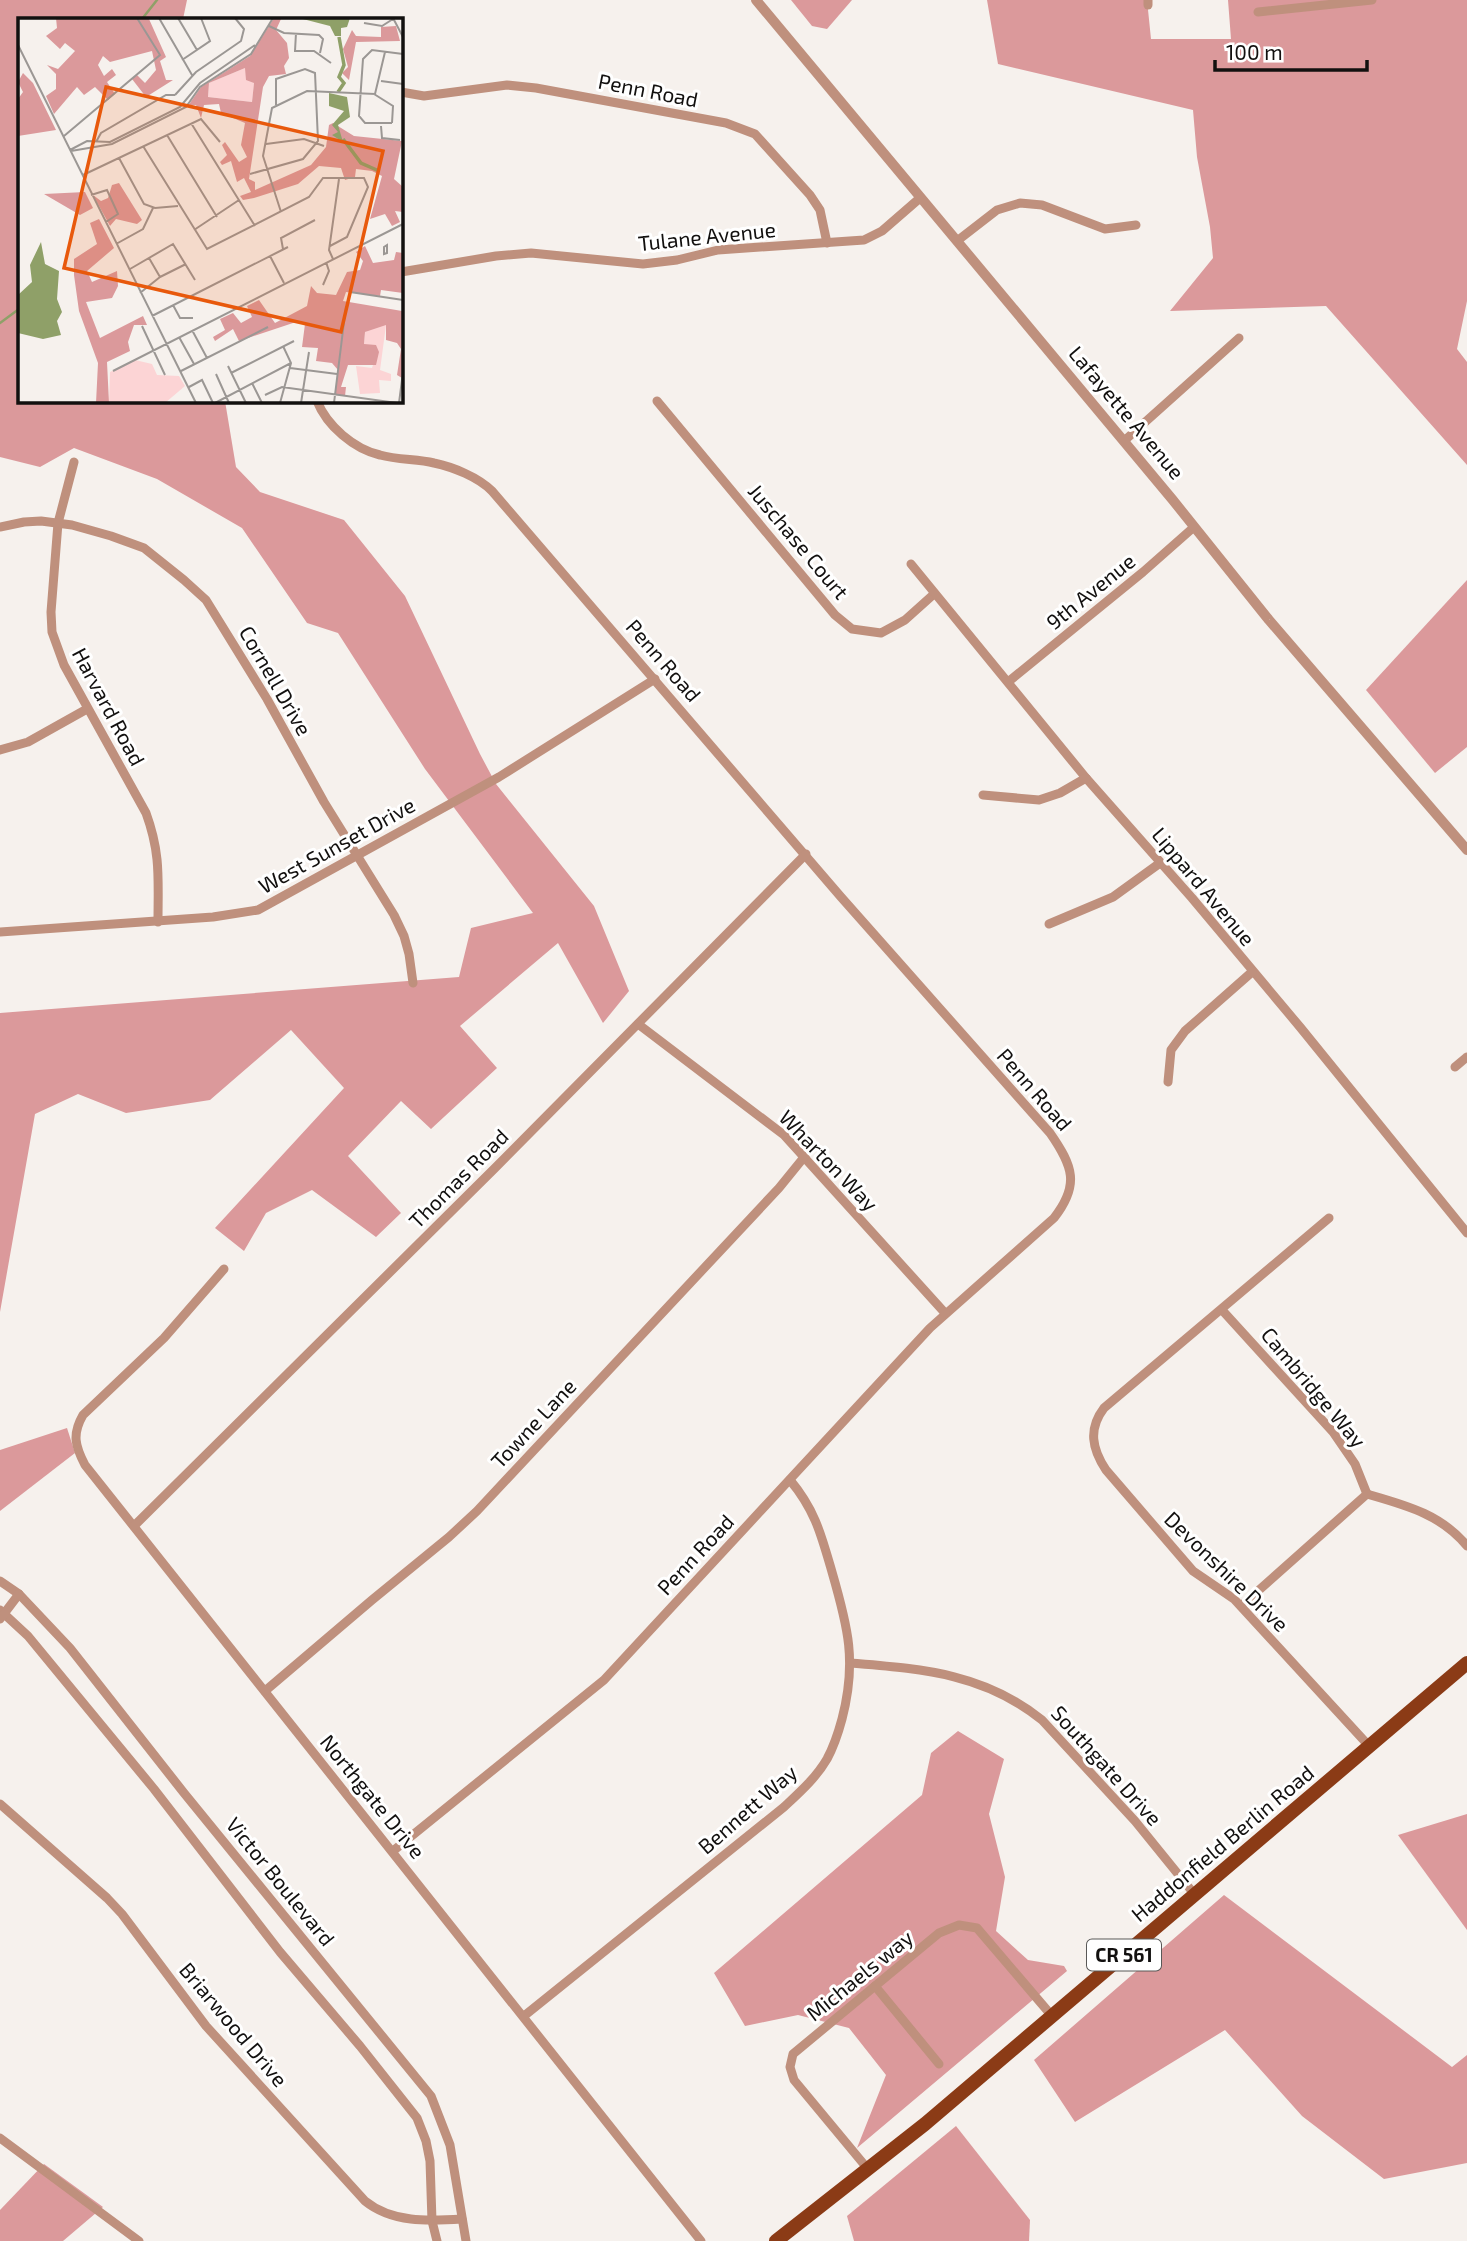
<svg xmlns="http://www.w3.org/2000/svg" width="1467" height="2241" font-family="'Exo 2',sans-serif">
  <style>
    .forest { fill: #db999b }
    .lines { fill: none; stroke-linecap: round; stroke-linejoin: round }
    .stream { stroke: #8fa068; stroke-width: 2.5 }
    .minor { stroke: #bf907d; stroke-width: 9 }
    .tertiary { stroke: #bf907d; stroke-width: 10 }
    .primary { stroke: #8b3b16; stroke-width: 14 }
    .labels { text-anchor: middle; stroke-width: 6; stroke-linejoin: round; paint-order: stroke }
    .shield { fill: #fff; stroke: #595857; stroke-width: 2 }
    .shield-label { font-size: 19px; font-weight: bold; fill: #12100f }
    .street-label { font-size: 21px; fill: #12100f; stroke: #fff }
    .inset-river { fill: none; stroke: #8fa068; stroke-width: 3.5 }
    .inset-road { fill: none; stroke: #9b9794; stroke-width: 2 }
    .view { fill: #e8590c; fill-opacity: 0.15; stroke: #e8590c; stroke-width: 3.5 }
    .inset-edge { fill: none; stroke: #12100f; stroke-width: 3.5 }
  </style>
  <rect width="100%" height="100%" fill="#f6f1ed"/>
  <g class="forest">
    <polygon points="0,0 187,0 183,19 19,19 19,401 225,401 236,467 260,492 344,520 405,596 480,754 496,784 594,906 629,991 603,1023 558,943 460,1026 497,1068 431,1129 401,1101 348,1156 401,1213 376,1237 312,1190 266,1213 244,1251 215,1228 344,1088 291,1030 210,1100 126,1113 78,1094 35,1114 0,1312 0,1013 459,977 471,928 533,913 425,769 338,633 307,623 242,528 157,479 74,448 40,467 0,457"/>
    <polygon points="791,0 852,0 827,29 812,26"/>
    <polygon points="987,0 1147,0 1151,39 1231,39 1228,0 1467,0 1467,301 1457,349 1467,362 1467,465 1326,306 1170,311 1213,258 1210,227 1197,157 1193,110 998,64"/>
    <polygon points="1467,580 1467,747 1435,773 1366,690"/>
    <polygon points="67,1428 75,1453 0,1511 0,1450"/>
    <polygon points="958,1731 1004,1759 989,1814 1005,1877 996,1931 1028,1960 1064,1966 1067,1971 857,2148 886,2075 849,2028 798,2015 745,2026 714,1973 922,1795 931,1753"/>
    <polygon points="1467,1814 1467,1930 1398,1835"/>
    <polygon points="1224,1895 1452,2067 1467,2055 1467,2163 1384,2179 1302,2116 1225,2030 1075,2122 1034,2060"/>
    <polygon points="956,2126 1030,2220 1029,2241 854,2241 847,2216"/>
    <polygon points="44,2164 103,2207 63,2241 0,2241 0,2210"/>
  </g>
  <g class="lines">
    <g class="stream">
      <polyline points="142,19 157,0"/>
      <polyline points="0,323 19,309"/>
    </g>
    <g class="minor">
      <polyline points="1148,0 1148,5"/>
      <polyline points="1258,12 1372,0"/>
      <polyline points="401,92 424,96 507,85 536,88 726,123 755,134 810,195 820,210 827,243"/>
      <polyline points="957,241 997,210 1020,203 1042,205 1105,229 1136,225"/>
      <polyline points="401,272 496,256 531,253 643,264 677,260 718,250 864,240 882,231 920,198"/>
      <path d="M317,401C327,426 354,449 380,455C398,460 417,459 434,463C453,467 478,477 492,491L841,897L1050,1133C1073,1166 1080,1185 1054,1218L930,1328L604,1680L393,1851"/>
      <polyline points="657,401 835,615 852,629 881,633 905,620 934,594"/>
      <polyline points="1124,441 1239,338"/>
      <path d="M74,462L58,523L51,612L52,632L64,665L146,813C161,854 158,879 158,922"/>
      <polyline points="0,527 24,522 41,521 72,525 111,536 144,548 184,580 206,600 267,699 324,802 394,915 404,936 409,954 413,983"/>
      <polyline points="911,564 1086,778 1192,898 1300,1027 1467,1233"/>
      <polyline points="1008,682 1143,572 1194,527"/>
      <polyline points="0,750 28,742 87,709"/>
      <polyline points="983,795 1039,800 1060,793 1086,778"/>
      <polyline points="1049,924 1113,897 1160,863"/>
      <polyline points="0,932 213,917 258,910 499,777 655,679"/>
      <polyline points="638,1024 784,1135 945,1313"/>
      <polyline points="1455,1067 1467,1057"/>
      <polyline points="1168,1082 1171,1050 1185,1031 1252,972"/>
      <path d="M1329,1218L1104,1408C1088,1429 1092,1449 1106,1470L1193,1571L1234,1599L1370,1747"/>
      <path d="M224,1269L164,1338L83,1415C72,1434 75,1446 85,1465L701,2241"/>
      <polyline points="1222,1310 1333,1432 1355,1464 1367,1494"/>
      <path d="M1367,1494C1405,1505 1441,1514 1467,1546"/>
      <polyline points="134,1526 495,1168 806,854"/>
      <polyline points="0,1581 19,1594 70,1648 184,1793 431,2096 450,2145 466,2241"/>
      <polyline points="1241,1606 1367,1494"/>
      <polyline points="0,1610 28,1636 154,1789 280,1952 360,2046 417,2118 426,2141 430,2161 432,2221 437,2241"/>
      <polyline points="0,1619 19,1594"/>
      <path d="M851,1663C922,1669 984,1673 1042,1720L1135,1821L1195,1895"/>
      <polyline points="265,1691 372,1600 449,1537 477,1511 779,1188 805,1156"/>
      <path d="M0,1804L107,1898L122,1914L206,2026L365,2201C392,2223 428,2221 462,2219"/>
      <polyline points="875,1986 939,2064"/>
      <path d="M524,2016L784,1807C799,1793 816,1778 827,1759C834,1746 838,1734 842,1719C857,1662 848,1627 832,1572C821,1534 815,1510 790,1480"/>
      <polyline points="0,2138 139,2241"/>
      <polyline points="867,2168 794,2080 790,2067 793,2054 939,1933 959,1925 977,1928 1052,2016"/>
    </g>
    <polyline class="tertiary" points="756,0 1172,499 1269,620 1467,850"/>
    <polyline class="primary" points="776,2241 925,2124 1467,1663"/>
  </g>
  <g class="labels">
    <rect class="shield" x="1087" y="1939.5" width="74" height="31" rx="5"/>
    <g class="shield-label">
      <text x="1124" y="1962">CR 561</text>
    </g>
    <g class="street-label">
      <text transform="translate(648 91) rotate(11)" y="7">Penn Road</text>
      <text transform="translate(707 237) rotate(-6)" y="7">Tulane Avenue</text>
      <text transform="translate(1126 413) rotate(50)" y="7">Lafayette Avenue</text>
      <text transform="translate(798 542) rotate(50)" y="7">Juschase Court</text>
      <text transform="translate(1091 592) rotate(-39)" y="7">9th Avenue</text>
      <text transform="translate(663 661) rotate(49)" y="7">Penn Road</text>
      <text transform="translate(275 681) rotate(60)" y="7">Cornell Drive</text>
      <text transform="translate(108 707) rotate(62)" y="7">Harvard Road</text>
      <text transform="translate(337 846) rotate(-29)" y="7">West Sunset Drive</text>
      <text transform="translate(1203 887) rotate(50)" y="7">Lippard Avenue</text>
      <text transform="translate(1034 1090) rotate(49)" y="7">Penn Road</text>
      <text transform="translate(828 1161) rotate(46)" y="7">Wharton Way</text>
      <text transform="translate(459 1179) rotate(-45)" y="7">Thomas Road</text>
      <text transform="translate(1313 1388) rotate(50)" y="7">Cambridge Way</text>
      <text transform="translate(534 1424) rotate(-47)" y="7">Towne Lane</text>
      <text transform="translate(696 1555) rotate(-47)" y="7">Penn Road</text>
      <text transform="translate(1226 1572) rotate(44)" y="7">Devonshire Drive</text>
      <text transform="translate(1106 1766) rotate(48)" y="7">Southgate Drive</text>
      <text transform="translate(372 1797) rotate(51)" y="7">Northgate Drive</text>
      <text transform="translate(748 1810) rotate(-41)" y="7">Bennett Way</text>
      <text transform="translate(1223 1844) rotate(-40)" y="7">Haddonfield Berlin Road</text>
      <text transform="translate(280 1882) rotate(51)" y="7">Victor Boulevard</text>
      <text transform="translate(860 1976) rotate(-39)" y="7">Michaels way</text>
      <text transform="translate(233 2025) rotate(50)" y="7">Briarwood Drive</text>
    </g>
  </g>
  <g transform="translate(18 18)">
    <rect width="385" height="385" fill="#f6f1ed"/>
    <path d="M227,50L236,65L234,84L190,79L191,65ZM361,306L368,307L362,352L373,356V363L361,362L362,375L342,376L338,348L354,350L359,334L346,326L347,314ZM117,342L134,346L139,357L161,358L167,368L147,385L91,384L92,354Z" fill="#fcd4d5"/>
    <path d="M38,0L131,1L148,39L142,43L148,62H155L128,79L114,61L119,57L127,65L138,52L134,33L92,44L85,38L80,47L86,58L94,51L98,57L89,64L97,76L90,82L77,69L66,77L59,69L36,96L28,78L38,71V56L29,47L40,51L57,33L47,25L42,31L28,18L39,10ZM256,0L263,1L258,12L269,25L271,40L266,48L268,56L251,58L245,69L231,161L237,164V172L293,147L308,129L311,107L315,105L336,118L384,123L376,161L385,169V194L377,193L382,204L374,208L367,196L352,201L364,158L354,153L338,151L337,159L327,162L323,150L301,148L280,166L236,180L225,182L222,178L233,174L226,160L219,164L213,143L204,147L202,144L209,137L204,127L207,124L221,144L229,139L223,127L227,105L203,95L201,86L186,87L183,100L178,87L170,88L183,69L232,38ZM227,50L228,62L236,65L234,84L190,79L191,65ZM378,8L382,23L338,24L331,62L324,55L330,49L325,31L334,12L338,18L363,19V9ZM5,55L15,65L38,112L0,118V81L5,74L0,64ZM101,165L124,202L119,206L98,201L92,208L75,177L83,183L90,180L94,167ZM67,174L75,190L62,197L26,176ZM81,201L96,230L69,253L74,264L99,253L100,268L94,280L68,284L82,320L125,298L129,307H116L110,324L112,333L89,344L91,385H78L80,345L61,293L56,257V241L79,226L72,205ZM347,228L355,245L376,242L378,234L385,235V275L363,272L362,278L328,274L325,283L384,293V360L379,357L383,331L379,325L368,322V307L347,314L346,326L358,327L361,334L358,347H330L323,369H328L327,378L317,377L320,352L314,345L298,343L300,330L284,329L287,306L281,303L221,323L215,311L197,323L195,319L207,312L202,301L215,295L223,305L234,299L229,288L241,282L257,305L289,288L293,268L299,275L318,277L329,254L342,252L345,243L338,234Z" fill="#db999b" fill-rule="evenodd"/>
    <path d="M332,0L329,9L323,10V18H317L312,8L281,0ZM311,75L329,79L332,99L320,107L325,124L314,117L320,114L314,107L326,93L311,88ZM23,224L27,246L41,253L39,281L44,294L39,303L43,317L25,321L0,315V277L14,264L12,247Z" fill="#8fa068"/>
    <path class="inset-river" d="M320,74L326,65L321,59L326,47L321,19M325,121L343,145L361,153"/>
    <path class="inset-road" d="M141,0L174,57M160,0L179,32M375,0L385,19M346,5L364,8L375,1M251,8L266,15L301,17L305,21L302,35M278,15L277,33H296L313,45M0,27L178,385M164,42L192,23L183,0M363,63L385,66M356,76L375,88L374,105M157,77L178,54L223,23L226,11L217,0M173,105L237,208M374,105H347L341,98L345,41L354,32L385,36M363,108L364,120L382,122M149,117L199,199M46,118L142,37L119,0M78,124L83,115L148,77H157M248,126L286,121L306,128M125,128L189,231L291,179L305,160H346L350,169L329,219L312,228M52,132L69,123L92,124L162,89L182,65L237,27M53,133L94,126L168,89L182,69L233,36L255,0M101,140L126,186L137,190L160,188M232,156L285,141L300,123L297,55L287,51L258,61V87M65,157L183,101L202,124M73,177L89,172L100,196L88,204M263,194L245,138L254,90L289,73L357,76L367,34M176,212L221,182M98,226L125,211L135,190M369,227V235L366,236V229ZM265,231L263,220L297,202M252,238L266,265M131,240L142,259M315,241L311,232L321,161M112,251L155,226L177,262M142,259L168,246M305,267L311,253L308,244M332,274L385,282M122,275L142,259M155,287L162,300H175M134,298L270,229M124,308L147,357M174,312L189,340M161,319L176,346M210,348L228,385M272,350L319,356M95,353L385,206M163,353L250,309M213,355L276,323M198,356L211,385M234,365L244,385M171,369L184,362L195,385M247,377L264,369L379,385M197,385L273,345M262,385L273,345L265,328M283,385L291,334M316,385L328,288M381,385L385,354"/>
    <path class="view" d="M88,69L365,133L323,314L46,250Z"/>
    <rect width="385" height="385" class="inset-edge"/>
  </g>
  <path d="M1215 60v10h152v-10" fill="none" stroke="#12100f" stroke-width="3.5"/>
  <text x="1226" y="60" font-size="21" fill="#12100f" stroke="#ffffff" stroke-width="5" paint-order="stroke">100 m</text>
</svg>
